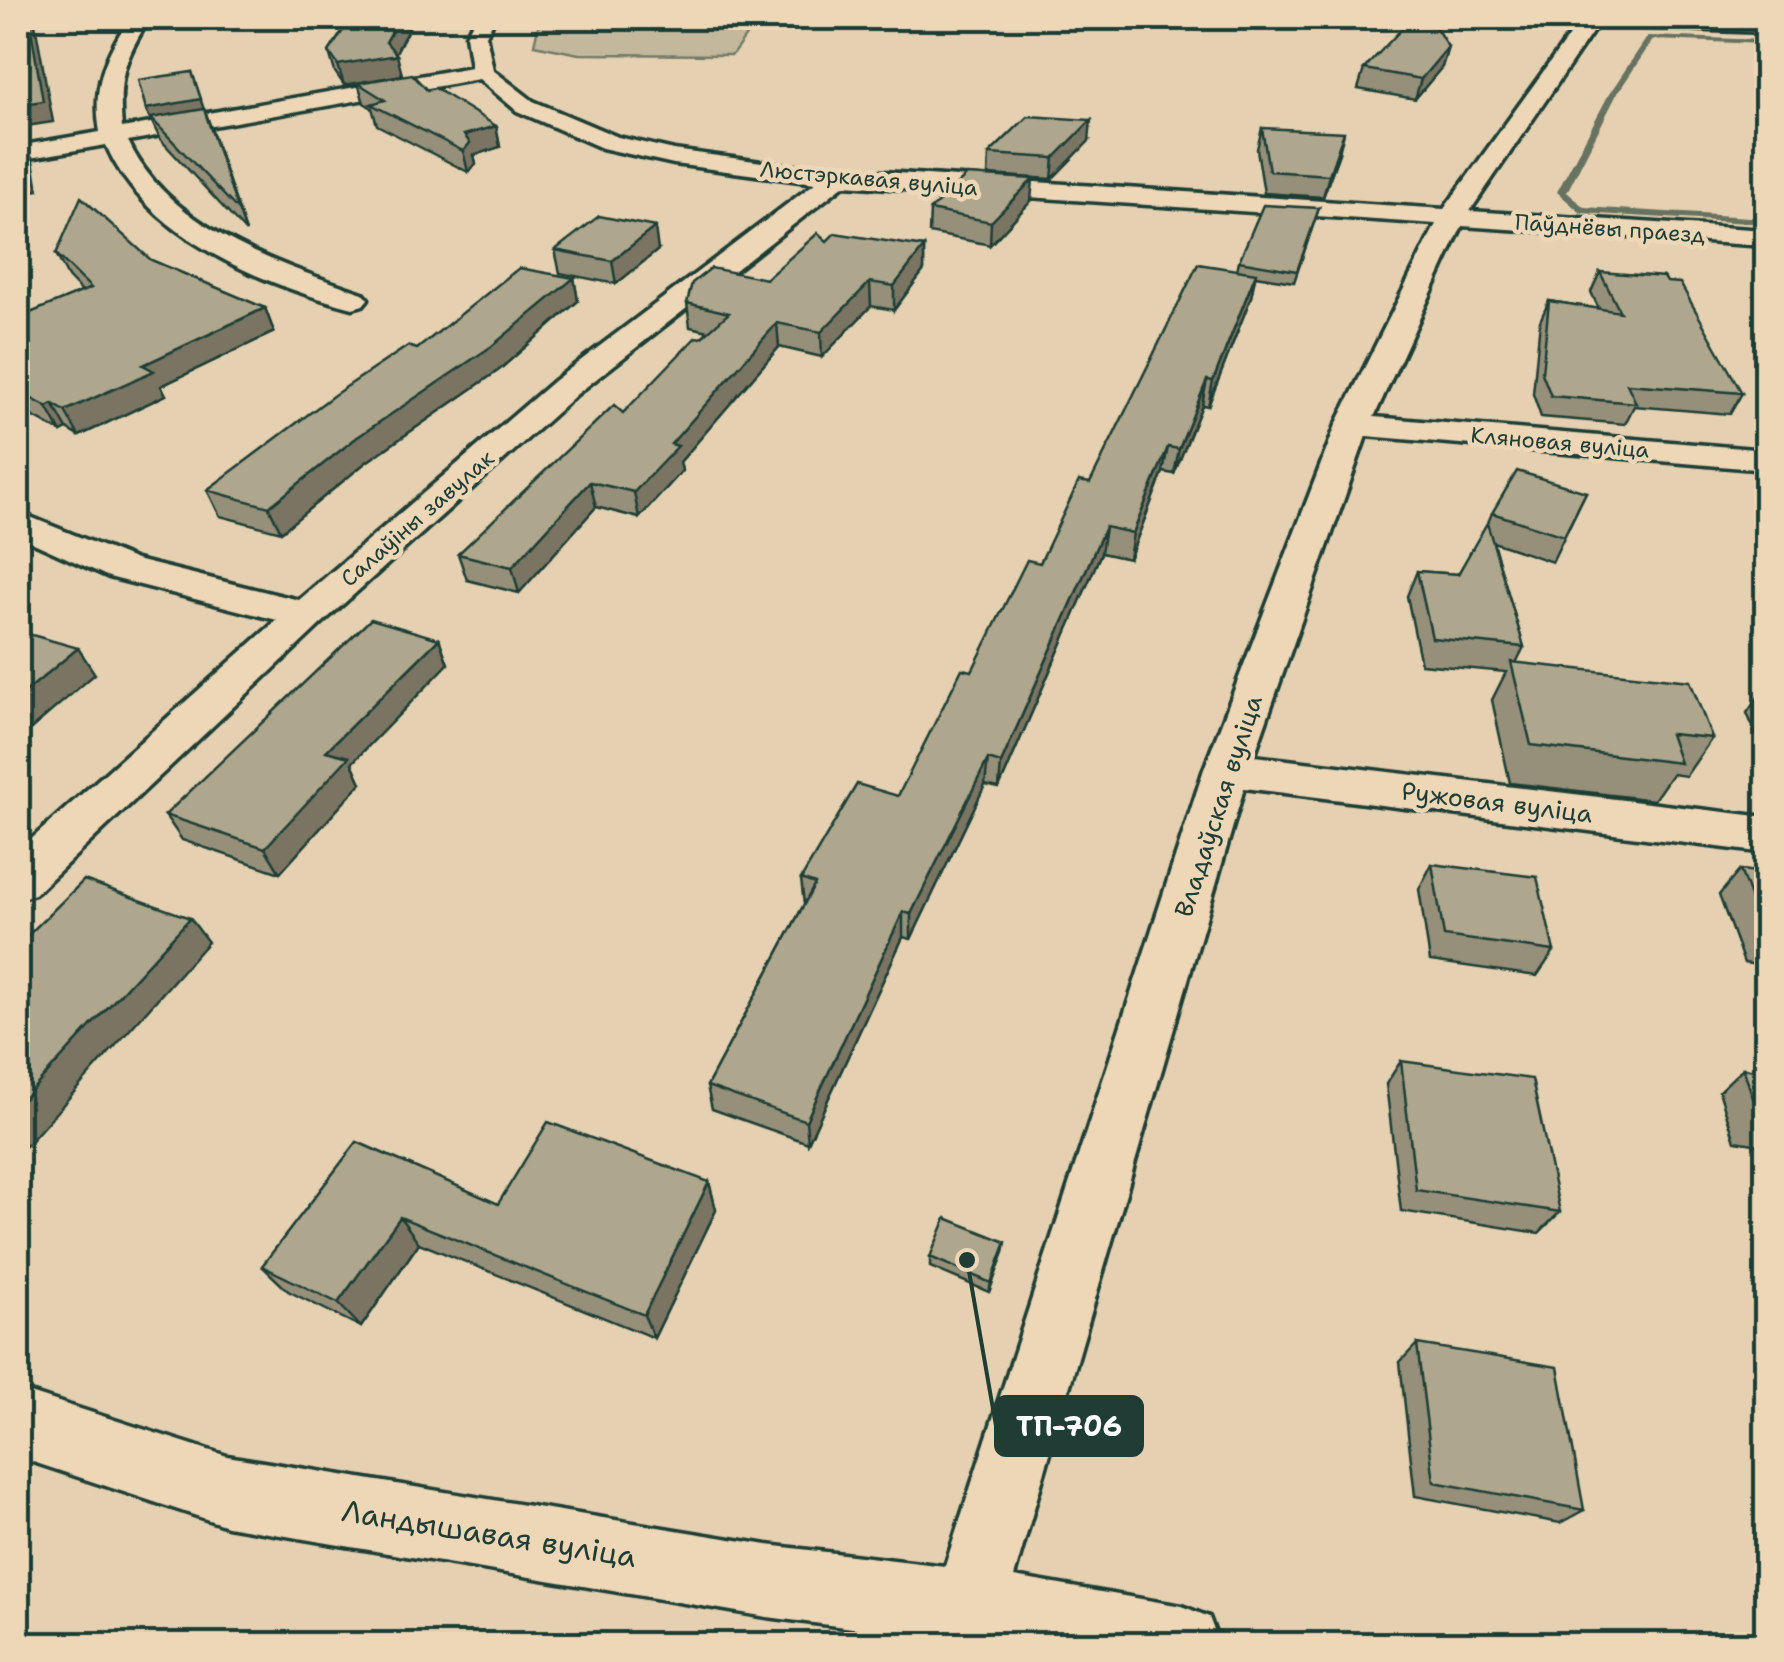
<svg xmlns="http://www.w3.org/2000/svg" width="1784" height="1662" font-family="'Shantell Sans',sans-serif">
  <style>
    .green { fill: #c4b89c; stroke: #727a68; stroke-width: 2.5 }
    .lines { fill: none; stroke-linecap: round; stroke-linejoin: round }
    .stream { fill: #677261; fill-rule: evenodd }
    .street-casing { stroke: #1f3d34; stroke-width: 7 }
    .secondary-casing { stroke: #1f3d34; stroke-width: 7 }
    .street { fill: #edd7b6; fill-rule: evenodd }
    .secondary { fill: #edd7b6; fill-rule: evenodd }
    .wall { fill: #96907a; stroke: #1f3d34; stroke-width: 2.5 }
    .shaded-wall { fill: #7a7563; stroke: #1f3d34; stroke-width: 2.5 }
    .building { fill: #aea78e; stroke: #1f3d34; stroke-width: 2.5 }
    .labels { text-anchor: middle; stroke-width: 9; stroke-linejoin: round; paint-order: stroke }
    .far-street-label { font-size: 22px; fill: #1f3d34; stroke: #edd7b6 }
    .street-label { font-size: 25px; fill: #1f3d34; stroke: #edd7b6 }
    .near-street-label { font-size: 30px; fill: #1f3d34; stroke: #edd7b6 }
    .leader { fill: none; stroke: #1f3d34; stroke-width: 4 }
    .callout-dot { fill: #1f3d34; stroke: #edd7b6; stroke-width: 4 }
    .callout { fill: #1f3d34; stroke: #1f3d34; stroke-width: 4 }
    .callout-label { font-size: 28px; text-anchor: middle; font-weight: bold; fill: #fff }
  </style>
  <rect width="100%" height="100%" fill="#e5d1b1"/>
  <filter id="ink" filterUnits="userSpaceOnUse"><feTurbulence type="fractalNoise" baseFrequency=".01" numOctaves="2"/><feDisplacementMap in="SourceGraphic" scale="20" xChannelSelector="R" yChannelSelector="G"/><feConvolveMatrix kernelMatrix="1 2 1 2 8 2 1 2 1" color-interpolation-filters="sRGB"/></filter>
  <g filter="url(#ink)">
    <polygon class="green" points="540,18 759,18 732,55 579,54 534,45"/>
    <g class="lines">
      <polygon class="stream" points="1648,36 1766,40 1766,44 1653,40 1617,94 1567,192 1584,207 1766,218 1766,224 1581,213 1557,192 1609,94"/>
      <defs>
        <path id="street" d="M130,18H150C123,60 118,78 122,128L471,67L466,35L475,18H495L486,35L493,70L533,101L618,137L674,150L792,166L1444,209L1582,18H1602L1470,211L1766,230V246L1462,226L1374,417L1766,450V470L1366,436L1254,756L1766,817V853L1244,788L1014,1577L1182,1606L1209,1617L1219,1644H920L922,1637L767,1617L227,1526L18,1457V1389L227,1456L767,1545L945,1566L1204,769L1336,425L1436,224L844,185L577,394L321,624L35,894L18,899V851L277,620L109,577L18,536V512L136,560L299,600L555,380L815,183L674,164L602,148L517,111L479,79L128,141C169,229 278,264 363,293L368,299L363,305L353,308C262,285 145,236 106,145L18,160V146L100,132C92,86 105,55 130,18Z"/>
        <polygon id="secondary" points="1555,18 1766,18 1766,32 1567,25"/>
      </defs>
      <use href="#street" class="street-casing"/>
      <use href="#secondary" class="secondary-casing"/>
      <use href="#street" class="street"/>
      <use href="#secondary" class="secondary"/>
    </g>
    <g class="wall">
      <polygon points="351,18 414,18 395,54 402,75 427,90 496,126 500,147 474,155 476,164 468,172 377,125 372,108 364,103 358,83 344,85 335,72 329,52"/>
      <polygon points="1448,47 1442,67 1415,99 1358,89 1364,69"/>
      <polygon points="146,109 205,110 246,232 160,139"/>
      <polygon points="1262,128 1339,153 1323,197 1264,193 1257,149"/>
      <polygon points="1089,141 1052,179 988,175 989,154"/>
      <polygon points="1031,201 990,245 929,233 930,210"/>
      <polygon points="1319,208 1294,282 1255,276 1251,297 1208,406 1202,405 1174,474 1163,472 1129,559 1101,553 999,788 985,785 911,939 903,937 808,1143 712,1109 707,1086 804,904 801,879 898,796 972,671 1090,483 1237,270 1239,261"/>
      <polygon points="827,241 924,247 924,270 894,310 871,306 822,357 779,347 680,462 682,471 639,518 596,507 519,593 467,580 458,554 623,413 708,331 690,327 687,303 766,279"/>
      <polygon points="555,250 658,250 616,284 560,273"/>
      <polygon points="56,254 151,260 265,308 274,332 161,386 166,395 79,436 67,429 61,432 18,408 18,318 82,292 68,277"/>
      <polygon points="1600,272 1742,393 1730,414 1634,406 1625,424 1541,417 1533,394 1540,321 1549,301 1599,309 1591,292"/>
      <polygon points="574,278 578,301 499,370 365,463 281,532 220,516 207,490 417,349"/>
      <polygon points="1586,492 1552,562 1493,542 1524,647 1516,663 1712,738 1686,776 1672,774 1654,800 1510,783 1492,700 1506,672 1421,664 1407,596 1417,571 1458,574 1487,525 1492,513"/>
      <polygon points="439,639 448,664 352,763 361,783 280,873 182,840 165,815"/>
      <polygon points="1765,687 1766,687 1766,759 1747,713"/>
      <polygon points="1432,864 1554,951 1537,976 1430,961 1419,889"/>
      <polygon points="1740,870 1766,873 1766,966 1744,963 1719,895"/>
      <polygon points="1401,1061 1560,1212 1539,1233 1401,1211 1386,1084"/>
      <polygon points="1743,1068 1766,1072 1766,1146 1735,1141 1719,1091"/>
      <polygon points="357,1142 498,1204 709,1182 716,1210 654,1338 419,1243 361,1327 288,1291 262,1266"/>
      <polygon points="1004,1252 989,1292 930,1267 930,1257"/>
      <polygon points="1417,1344 1584,1510 1560,1523 1415,1496 1400,1362"/>
    </g>
    <g class="shaded-wall">
      <polygon points="29,18 34,18 53,122 26,126 29,140 23,142 33,161 38,190 18,194 18,105"/>
      <polygon points="399,18 414,18 394,56 397,55 402,75 344,85 338,65 386,42"/>
      <polygon points="1448,47 1442,67 1415,99 1421,79"/>
      <polygon points="192,72 204,110 246,232 204,110 150,119 146,109"/>
      <polygon points="1091,120 1089,141 1052,179 1054,158"/>
      <polygon points="496,126 500,147 474,155 476,164 468,172 463,151 464,135"/>
      <polygon points="1344,132 1339,153 1323,197 1329,175"/>
      <polygon points="1033,179 1031,201 990,245 991,222"/>
      <polygon points="655,227 658,250 616,284 612,261"/>
      <polygon points="924,247 924,270 894,310 894,286"/>
      <polygon points="1256,273 1251,297 1208,406 1213,381"/>
      <polygon points="574,278 578,301 499,370 365,463 281,532 269,507 356,438"/>
      <polygon points="870,282 871,306 822,357 821,332"/>
      <polygon points="265,308 274,332 161,386 166,395 79,436 65,411 143,365"/>
      <polygon points="777,323 779,347 680,462 682,471 639,518 634,492 671,444"/>
      <polygon points="1207,380 1202,405 1174,474 1179,449"/>
      <polygon points="53,404 67,429 61,432 47,407"/>
      <polygon points="1168,447 1163,472 1129,559 1133,533"/>
      <polygon points="590,482 596,507 519,593 512,567"/>
      <polygon points="1105,527 1101,553 999,788 1001,763"/>
      <polygon points="439,639 448,664 352,763 361,783 280,873 265,848 326,751"/>
      <polygon points="78,648 95,674 18,740 18,698"/>
      <polygon points="988,759 985,785 911,939 911,914"/>
      <polygon points="903,912 903,937 808,1143 806,1121"/>
      <polygon points="190,918 208,942 18,1155 18,1105"/>
      <polygon points="709,1182 716,1210 654,1338 644,1315"/>
      <polygon points="400,1217 419,1243 361,1327 338,1303"/>
      <polygon points="1006,1242 1004,1252 989,1292 991,1283"/>
    </g>
    <g class="building">
      <polygon points="18,18 29,18 43,101 18,105"/>
      <polygon points="351,18 399,18 386,42 397,55 338,65 329,52"/>
      <polygon points="1412,18 1430,18 1448,47 1421,79 1364,69"/>
      <polygon points="192,72 201,99 146,109 138,80"/>
      <polygon points="412,74 427,90 435,88 496,126 464,135 470,143 463,151 371,104 385,100 358,83"/>
      <polygon points="204,109 238,210 151,118"/>
      <polygon points="1028,116 1091,120 1054,158 989,154"/>
      <polygon points="1262,128 1344,132 1329,175 1269,171"/>
      <polygon points="22,140 27,169 18,170 18,141"/>
      <polygon points="967,175 1033,179 991,222 930,210"/>
      <polygon points="81,197 151,260 265,308 143,365 154,371 65,411 53,404 47,407 18,391 18,318 91,288 56,254"/>
      <polygon points="1263,205 1319,208 1297,271 1239,261"/>
      <polygon points="599,216 655,227 612,261 555,250"/>
      <polygon points="818,233 827,241 835,233 924,247 894,286 870,282 821,332 777,323 671,444 678,446 634,492 590,482 512,567 458,554 614,405 623,413 696,337 701,338 729,313 687,303 692,283 711,268 766,279"/>
      <polygon points="1198,264 1256,273 1213,381 1207,380 1179,449 1168,447 1133,533 1105,527 1001,763 988,759 911,914 903,912 806,1121 707,1086 815,884 801,879 857,784 898,796 962,669 972,671 1027,560 1040,563 1079,481 1090,483"/>
      <polygon points="519,268 574,278 492,346 356,438 269,507 207,490 334,395 408,346 417,349"/>
      <polygon points="1600,272 1664,277 1667,282 1680,283 1742,393 1627,384 1636,403 1551,396 1542,373 1549,301 1620,312"/>
      <polygon points="1517,471 1586,492 1564,536 1492,513"/>
      <polygon points="1487,523 1524,647 1432,638 1417,571 1458,574"/>
      <polygon points="371,619 439,639 326,751 349,757 265,848 165,815"/>
      <polygon points="18,631 78,648 18,698"/>
      <polygon points="1511,662 1690,681 1712,738 1670,734 1680,763 1531,745"/>
      <polygon points="1432,864 1537,877 1554,951 1444,936"/>
      <polygon points="1740,870 1766,873 1766,939"/>
      <polygon points="84,880 190,918 18,1105 18,965 22,960 18,959 18,945"/>
      <polygon points="1401,1061 1532,1079 1560,1212 1416,1190"/>
      <polygon points="1743,1068 1766,1072 1766,1120 1760,1119"/>
      <polygon points="548,1122 709,1182 644,1315 400,1217 338,1303 262,1266 357,1142 498,1204"/>
      <polygon points="946,1218 1006,1242 991,1283 930,1257"/>
      <polygon points="1417,1344 1558,1367 1584,1510 1434,1482"/>
    </g>
  </g>
  <g class="labels">
    <g class="far-street-label">
      <text transform="translate(869 178) rotate(5)" y="8">Люстэркавая вуліца</text>
      <text transform="translate(1610 228) rotate(4)" y="8">Паўднёвы праезд</text>
      <text transform="translate(1560 442) rotate(5)" y="8">Кляновая вуліца</text>
      <text transform="translate(417 518) rotate(-41)" y="8">Салаўіны завулак</text>
    </g>
    <g class="street-label">
      <text transform="translate(1497 802) rotate(7)" y="9">Ружовая вуліца</text>
      <text transform="translate(1218 806) rotate(-72)" y="9">Владаўская вуліца</text>
    </g>
    <g class="near-street-label">
      <text transform="translate(489 1534) rotate(9)" y="10">Ландышавая вуліца</text>
    </g>
  </g>
  <path class="leader" d="M967 1260L996 1426"/>
  <circle class="callout-dot" cx="967" cy="1260" r="10"/>
  <rect class="callout" x="996" y="1397" width="146" height="58" rx="10"/>
  <g class="callout-label">
    <text x="1069" y="1436">ТП-706</text>
  </g>
  <rect width="1784" height="1662" fill="none" stroke="#edd7b6" stroke-width="60"/>
  <rect x="30" y="30" width="1724" height="1602" fill="none" stroke="#1f3d34" stroke-width="4" filter="url(#ink)"/>
</svg>
